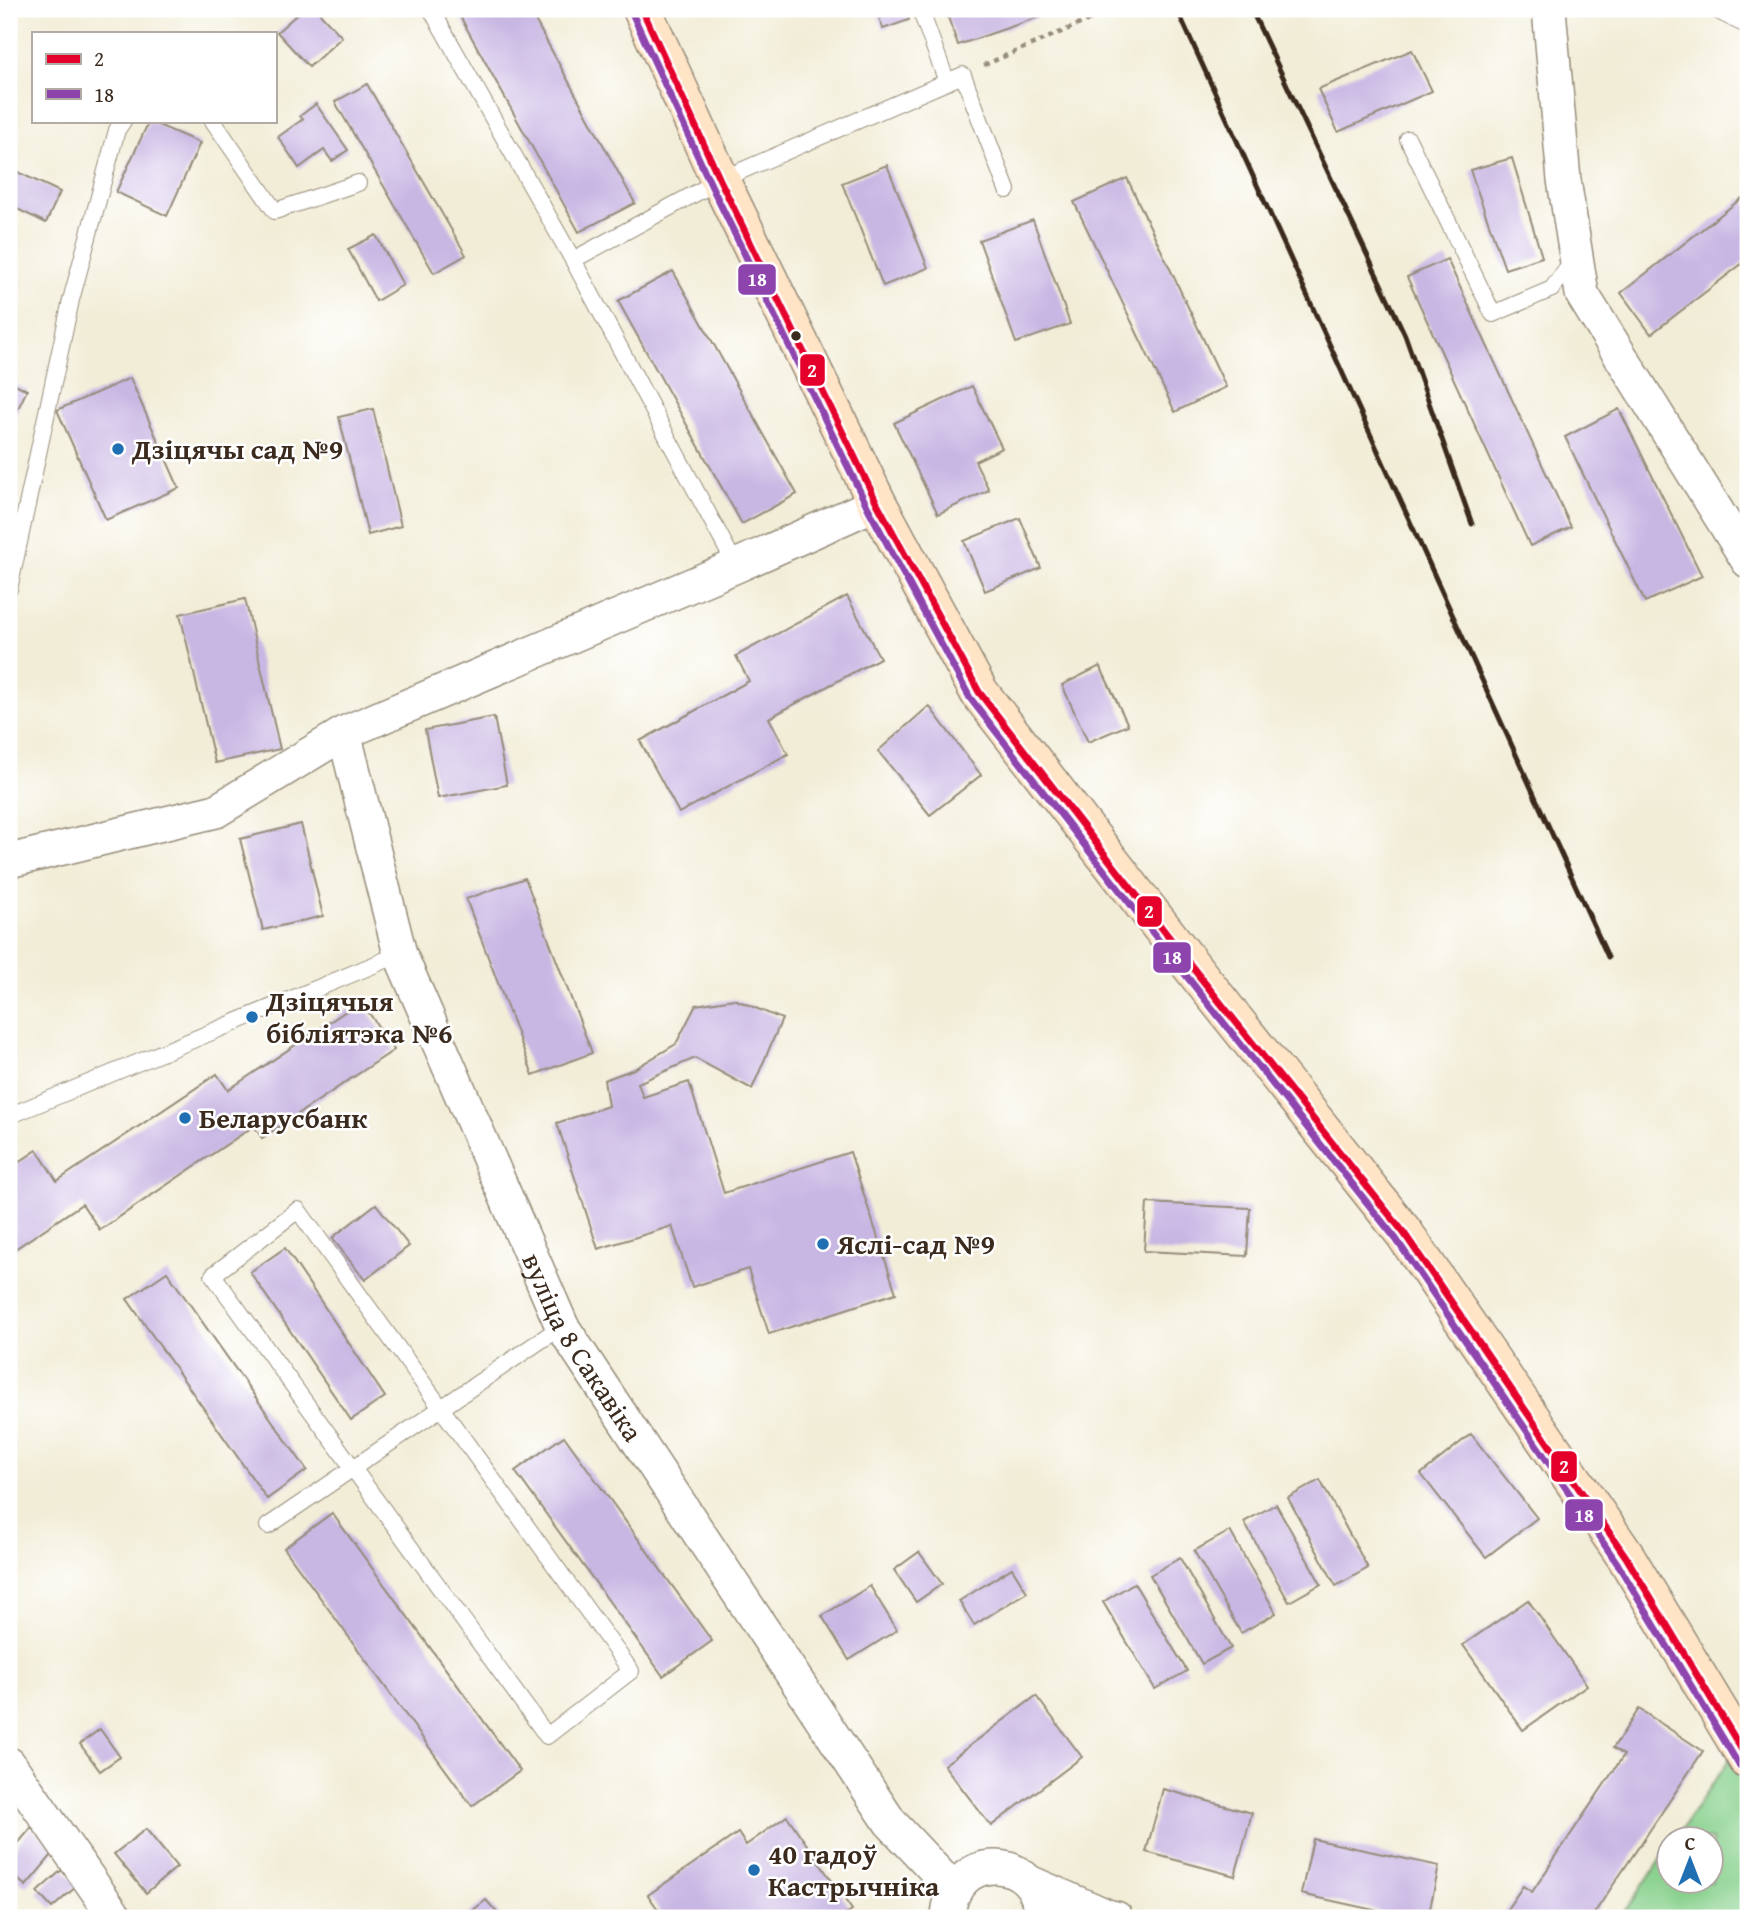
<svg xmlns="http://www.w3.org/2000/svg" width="1757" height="1927" font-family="'Gentium Book Plus',serif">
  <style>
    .green { fill: #87d08c; stroke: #617d55; stroke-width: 2 }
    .building { fill: #c8b6e3 }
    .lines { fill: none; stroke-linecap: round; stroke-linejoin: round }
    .lane-casing { stroke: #968c7a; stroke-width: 18 }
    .street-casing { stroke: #968c7a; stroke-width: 36 }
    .secondary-casing { stroke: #968c7a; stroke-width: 41 }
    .path { stroke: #968c7a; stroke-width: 4.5; stroke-dasharray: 5 5; stroke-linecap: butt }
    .lane { stroke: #fff; stroke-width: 16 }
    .street { stroke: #fff; stroke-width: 33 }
    .secondary { stroke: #ffe4c6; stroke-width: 38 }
    .rail { stroke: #3b2a1e; stroke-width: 5 }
    .bus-1-casing { stroke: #fff; stroke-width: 12 }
    .bus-2-casing { stroke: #fff; stroke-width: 12 }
    .bus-1 { stroke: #e4002b; stroke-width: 7 }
    .bus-2 { stroke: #8e44ad; stroke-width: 7 }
    .bus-dot { fill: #3b2a1e; stroke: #fff; stroke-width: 2.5 }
    .poi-dot { fill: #1f6fb2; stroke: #fff; stroke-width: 2.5 }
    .labels { text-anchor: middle; stroke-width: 5; stroke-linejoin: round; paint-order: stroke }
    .poi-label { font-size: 28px; font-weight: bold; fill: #3b2a1e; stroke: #fff; text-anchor: start }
    .street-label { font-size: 28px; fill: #3b2a1e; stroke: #fff }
    .line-badge { stroke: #fff; stroke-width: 2.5 }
    .badge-label { font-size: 19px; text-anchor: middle; font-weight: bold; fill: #fff }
  </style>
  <rect width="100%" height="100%" fill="#fff"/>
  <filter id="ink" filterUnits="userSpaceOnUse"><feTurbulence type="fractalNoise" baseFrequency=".0143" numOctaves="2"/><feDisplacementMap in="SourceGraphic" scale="14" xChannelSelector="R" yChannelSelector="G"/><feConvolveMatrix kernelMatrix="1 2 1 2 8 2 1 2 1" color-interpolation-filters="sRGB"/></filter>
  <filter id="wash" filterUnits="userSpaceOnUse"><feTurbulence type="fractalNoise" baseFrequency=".00686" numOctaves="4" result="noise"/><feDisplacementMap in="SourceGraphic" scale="28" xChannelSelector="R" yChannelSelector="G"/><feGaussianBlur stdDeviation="1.57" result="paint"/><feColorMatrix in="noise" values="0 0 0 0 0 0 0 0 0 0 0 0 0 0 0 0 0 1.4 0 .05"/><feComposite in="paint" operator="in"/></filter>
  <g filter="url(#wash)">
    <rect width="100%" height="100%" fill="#f2edd7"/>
    <polygon class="green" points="1732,1755 1748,1781 1748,1918 1621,1918 1669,1847 1670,1882 1712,1882 1712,1840 1675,1839"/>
    <g id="blocks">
      <g class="building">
        <polygon points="303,9 316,9 342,37 309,67 277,32"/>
        <polygon points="456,9 529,9 635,203 579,232"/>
        <polygon points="876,9 905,9 909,20 883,29"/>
        <polygon points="945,9 1050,9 1051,13 958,45"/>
        <polygon points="1412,50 1432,91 1338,132 1318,89"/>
        <polygon points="367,84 466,255 434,273 335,102"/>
        <polygon points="316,104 348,150 332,161 324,150 299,168 278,137 303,119 300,116"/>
        <polygon points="149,121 200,143 167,216 116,192"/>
        <polygon points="1512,158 1542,257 1505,269 1470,170"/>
        <polygon points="887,165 928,268 883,286 842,183"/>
        <polygon points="9,168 60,192 46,223 9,205"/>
        <polygon points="1127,178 1226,387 1175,412 1074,202"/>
        <polygon points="1742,198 1748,206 1748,259 1651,334 1621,293"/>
        <polygon points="1033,220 1070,324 1016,343 979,240"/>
        <polygon points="376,235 403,285 376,301 348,249"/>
        <polygon points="1447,259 1571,527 1530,546 1407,277"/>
        <polygon points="673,271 797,494 742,524 618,301"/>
        <polygon points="130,378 179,488 106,520 57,410"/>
        <polygon points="9,381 27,390 12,421 9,419"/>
        <polygon points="972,386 1002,448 975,461 989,490 938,514 894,423"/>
        <polygon points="373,409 401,526 368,535 339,417"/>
        <polygon points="1619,409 1702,576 1645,602 1565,437"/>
        <polygon points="1020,518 1041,568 985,591 964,541"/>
        <polygon points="847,596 880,658 769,718 788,754 679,813 640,741 749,681 736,656"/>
        <polygon points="245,599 280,749 215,763 180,614"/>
        <polygon points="1100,666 1128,725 1088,742 1062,685"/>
        <polygon points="929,706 981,775 930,815 878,751"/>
        <polygon points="494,717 507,785 438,798 425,730"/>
        <polygon points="301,824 323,916 263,930 240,839"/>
        <polygon points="525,878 592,1053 533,1075 466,899"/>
        <polygon points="734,999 782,1019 752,1089 695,1058 638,1083 643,1097 689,1082 724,1193 850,1152 896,1293 769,1334 748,1269 692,1287 672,1226 598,1249 557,1123 608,1106 604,1080 634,1069 676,1044 696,1005"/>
        <polygon points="361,1001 394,1050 262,1138 254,1126 100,1230 82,1204 9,1253 9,1169 37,1150 57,1181 217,1074 228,1090"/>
        <polygon points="1147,1203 1250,1208 1247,1256 1144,1251"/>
        <polygon points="376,1204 409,1246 365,1280 332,1238"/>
        <polygon points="285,1248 385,1397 351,1420 250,1272"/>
        <polygon points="167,1272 307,1470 267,1499 127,1299"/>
        <polygon points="1471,1434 1537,1518 1486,1557 1421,1474"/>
        <polygon points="564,1436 712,1641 663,1676 515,1471"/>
        <polygon points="1320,1480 1368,1568 1336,1586 1288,1498"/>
        <polygon points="1276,1504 1321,1584 1289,1602 1244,1522"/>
        <polygon points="332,1513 520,1771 472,1806 284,1548"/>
        <polygon points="1230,1531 1276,1613 1241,1633 1194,1551"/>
        <polygon points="919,1552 942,1584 916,1602 894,1570"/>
        <polygon points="1180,1558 1231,1648 1202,1664 1150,1575"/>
        <polygon points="1012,1568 1027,1592 974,1625 959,1601"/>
        <polygon points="1134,1583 1187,1671 1155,1689 1103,1602"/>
        <polygon points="870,1586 897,1630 849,1660 822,1616"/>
        <polygon points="1528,1600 1587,1685 1523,1730 1463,1645"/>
        <polygon points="1036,1696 1082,1757 991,1826 944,1765"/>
        <polygon points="1639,1709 1703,1751 1591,1918 1501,1918 1523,1886 1532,1892 1624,1755 1613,1748"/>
        <polygon points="100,1729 120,1757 100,1771 80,1744"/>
        <polygon points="1163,1789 1252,1813 1235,1876 1146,1852"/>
        <polygon points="787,1816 852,1910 839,1918 664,1918 648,1895 738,1833 746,1845"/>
        <polygon points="31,1828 57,1849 26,1886 9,1872 9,1854"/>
        <polygon points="146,1829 177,1867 146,1893 114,1854"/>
        <polygon points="1313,1839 1439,1866 1428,1918 1410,1918 1301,1894"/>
        <polygon points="63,1869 78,1885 52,1908 37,1892"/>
        <polygon points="486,1900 502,1918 463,1918"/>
      </g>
    </g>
  </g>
  <g filter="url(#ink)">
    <use href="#blocks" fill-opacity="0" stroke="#968c7a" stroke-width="2"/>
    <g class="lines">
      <defs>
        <g id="lane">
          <polyline points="431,9 573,260 720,180 963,75 1007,190"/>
          <polyline points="920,9 947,82"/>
          <polyline points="1714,9 1748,26"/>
          <polyline points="213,121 275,211 358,183"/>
          <polyline points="1408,139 1493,314 1552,289 1575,257"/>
          <polyline points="573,260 736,566"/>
          <polyline points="9,589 71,300 117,130 123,121"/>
          <polyline points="9,1116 400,954"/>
          <polygon points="298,1210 631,1671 547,1736 213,1275"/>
          <polyline points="268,1526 562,1326"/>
        </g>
        <g id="street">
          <polyline points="1549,9 1564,180 1582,294 1748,561"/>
          <path id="s1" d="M344,733L400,954L562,1326L890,1822L954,1890"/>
          <polyline points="9,861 216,811 344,733 736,566 877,503"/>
          <polyline points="9,1764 116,1918"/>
          <polyline points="1029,1882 1107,1916 1116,1918"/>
          <path d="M948,1918C951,1847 1043,1853 1040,1918"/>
        </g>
        <polyline id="secondary" points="642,9 720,180 877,503 979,692 1196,972 1404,1233 1626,1557 1748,1760"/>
      </defs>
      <use href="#lane" class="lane-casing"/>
      <use href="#street" class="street-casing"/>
      <use href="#secondary" class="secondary-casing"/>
      <g class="path">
        <polyline points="1158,9 1159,11"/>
        <polyline points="984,65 1115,9"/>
      </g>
      <use href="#lane" class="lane"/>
      <use href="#street" class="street"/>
      <use href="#secondary" class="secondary"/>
      <g class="rail">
        <polyline points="1177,9 1608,957"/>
        <polyline points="1251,9 1405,335 1472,524"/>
      </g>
      <defs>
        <polyline id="bus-1" points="642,9 720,180 877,503 979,692 1196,972 1404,1233 1626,1557 1748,1760"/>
        <polyline id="bus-2" points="632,13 711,185 868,508 970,698 1188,978 1396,1239 1617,1563 1739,1765"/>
      </defs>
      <use href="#bus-1" class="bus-1-casing"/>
      <use href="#bus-2" class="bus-2-casing"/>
      <use href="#bus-1" class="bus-1"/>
      <use href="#bus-2" class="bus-2"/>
    </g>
  </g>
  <circle class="bus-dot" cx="796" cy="336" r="6"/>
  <g class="poi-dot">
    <circle cx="118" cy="449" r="7"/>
    <circle cx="252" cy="1017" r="7"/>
    <circle cx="185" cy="1118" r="7"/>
    <circle cx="823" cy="1244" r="7"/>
    <circle cx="754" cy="1870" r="7"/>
  </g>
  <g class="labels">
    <g class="poi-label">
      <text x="132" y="459">Дзіцячы сад №9</text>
      <text x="266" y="1011">Дзіцячыя<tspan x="266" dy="32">бібліятэка №6</tspan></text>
      <text x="199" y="1128">Беларусбанк</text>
      <text x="837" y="1254">Яслі-сад №9</text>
      <text x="768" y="1864">40 гадоў<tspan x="768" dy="32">Кастрычніка</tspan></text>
    </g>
    <g class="street-label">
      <text dy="10" stroke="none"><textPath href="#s1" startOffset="662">вуліца 8 Сакавіка</textPath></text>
    </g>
  </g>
  <g class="line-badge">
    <rect x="737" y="263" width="40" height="33" rx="7" fill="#8e44ad"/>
    <rect x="799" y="353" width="27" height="34" rx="7" fill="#e4002b"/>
    <rect x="1136" y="895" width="27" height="33" rx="7" fill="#e4002b"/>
    <rect x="1152" y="941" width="40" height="33" rx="7" fill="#8e44ad"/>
    <rect x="1550" y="1450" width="28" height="33" rx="7" fill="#e4002b"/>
    <rect x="1564" y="1498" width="40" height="34" rx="7" fill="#8e44ad"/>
  </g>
  <g class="badge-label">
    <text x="757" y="286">18</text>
    <text x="812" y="377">2</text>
    <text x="1149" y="918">2</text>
    <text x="1172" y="964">18</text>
    <text x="1564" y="1473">2</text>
    <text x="1584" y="1522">18</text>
  </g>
  <rect width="1757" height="1927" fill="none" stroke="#fff" stroke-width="35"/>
  <rect x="32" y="32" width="245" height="91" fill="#ffffff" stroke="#b1aaa5" stroke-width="2"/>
  <rect x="46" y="54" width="35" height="10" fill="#e4002b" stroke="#b1aaa5" stroke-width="2"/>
  <text x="94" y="66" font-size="21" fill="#3b2a1e">2</text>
  <rect x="46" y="89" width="35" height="10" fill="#8e44ad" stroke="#b1aaa5" stroke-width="2"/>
  <text x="94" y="102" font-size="21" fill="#3b2a1e">18</text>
  <g transform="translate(1690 1860)"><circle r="33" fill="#ffffff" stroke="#b1aaa5" stroke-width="2"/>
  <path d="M0-5L12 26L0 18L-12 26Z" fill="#1f6fb2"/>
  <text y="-10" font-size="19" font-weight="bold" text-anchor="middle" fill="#3b2a1e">С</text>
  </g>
</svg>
